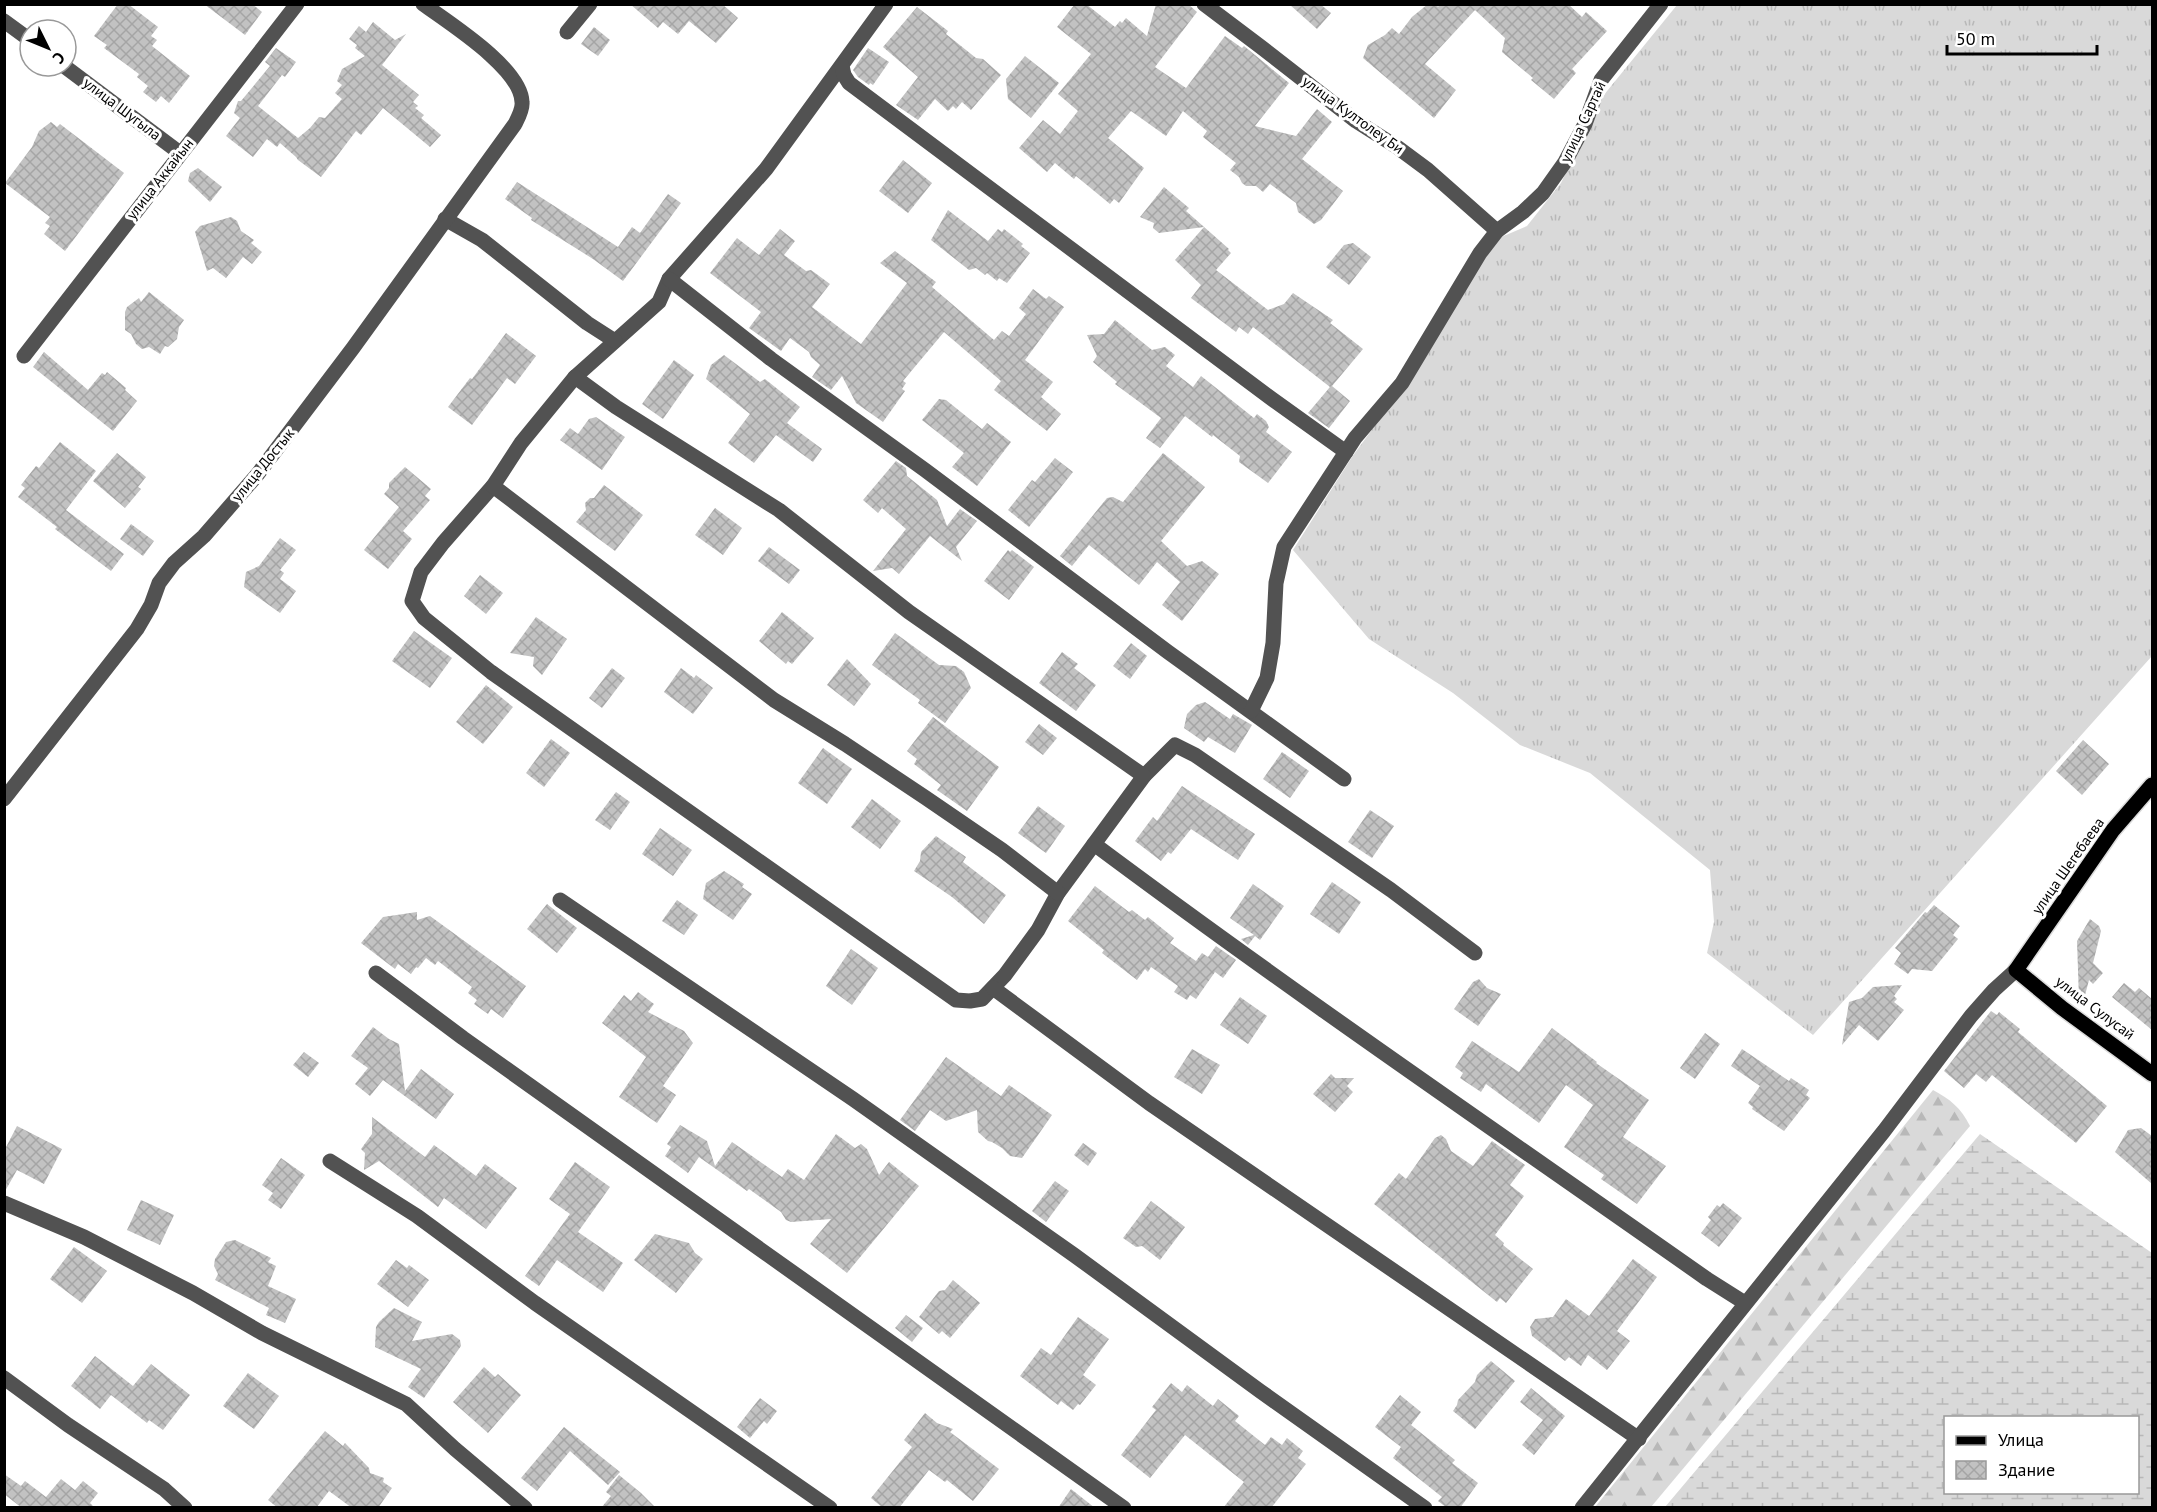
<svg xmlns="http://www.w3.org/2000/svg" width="2157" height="1512" font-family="'PT Sans',sans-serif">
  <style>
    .grass { fill: url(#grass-tufts) }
    .forest { fill: url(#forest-firs) }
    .wetland { fill: url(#wetland-marsh); fill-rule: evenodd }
    .building { fill: url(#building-cross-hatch) }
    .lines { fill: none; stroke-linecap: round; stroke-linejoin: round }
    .major-casing { stroke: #dbdbdb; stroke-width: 18 }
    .minor { stroke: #525252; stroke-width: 15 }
    .major { stroke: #000; stroke-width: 15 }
    .labels { text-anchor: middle; stroke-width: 6; stroke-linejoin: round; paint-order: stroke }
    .street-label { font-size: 15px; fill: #000; stroke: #fff }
  </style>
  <defs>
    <pattern id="grass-tufts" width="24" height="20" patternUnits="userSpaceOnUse" patternTransform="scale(1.5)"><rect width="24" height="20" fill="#d9d9d9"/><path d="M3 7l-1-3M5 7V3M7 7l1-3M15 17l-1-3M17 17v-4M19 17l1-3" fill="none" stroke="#b8b8b8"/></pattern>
    <pattern id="forest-firs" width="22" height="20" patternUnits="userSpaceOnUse" patternTransform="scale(1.5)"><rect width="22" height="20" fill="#d9d9d9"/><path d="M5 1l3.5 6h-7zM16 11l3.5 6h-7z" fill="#b8b8b8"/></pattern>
    <pattern id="wetland-marsh" width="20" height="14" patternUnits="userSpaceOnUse" patternTransform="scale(1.5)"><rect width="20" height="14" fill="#d9d9d9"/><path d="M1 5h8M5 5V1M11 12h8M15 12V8" fill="none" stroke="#b8b8b8"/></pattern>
    <pattern id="building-cross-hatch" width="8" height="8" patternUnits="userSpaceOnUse" patternTransform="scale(1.5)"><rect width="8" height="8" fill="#c2c2c2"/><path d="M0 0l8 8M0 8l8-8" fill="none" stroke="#a5a5a5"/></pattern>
  </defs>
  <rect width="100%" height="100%" fill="#fff"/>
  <polygon class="grass" points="1677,5 2152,5 2152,656 1813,1035 1707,953 1714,922 1710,870 1590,773 1520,745 1453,693 1369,639 1293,550 1352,457 1428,353 1492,241 1527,226 1561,183 1603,96"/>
  <path class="forest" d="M1933,1090C1950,1099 1961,1108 1970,1126L1651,1507H1595Z"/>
  <path class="wetland" d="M1980,1134L2152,1253V1507H1665ZM1946,1418H2138V1492H1946Z"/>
  <g class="building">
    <polygon points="118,4 128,4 158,27 151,36 157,40 152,46 190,76 169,103 161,96 156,102 143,92 148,86 137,77 139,74 104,48 107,45 94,36"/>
    <polygon points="204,4 252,4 262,12 245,35"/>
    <polygon points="630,4 722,4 738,18 716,43 689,21 678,34 663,22 658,28"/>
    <polygon points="1075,4 1086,4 1115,27 1120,21 1122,23 1126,18 1147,36 1156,4 1188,4 1197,12 1155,67 1186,88 1225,36 1242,48 1244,46 1289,83 1255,126 1296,136 1317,109 1332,122 1302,159 1343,191 1321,220 1314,224 1298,212 1296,203 1270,184 1263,192 1256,186 1246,186 1242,183 1239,177 1230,170 1236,163 1203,137 1207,131 1183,111 1166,136 1131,111 1108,138 1144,168 1119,203 1114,199 1110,204 1076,176 1074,179 1055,163 1047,172 1019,148 1043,120 1060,134 1078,111 1058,94 1091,54 1057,27"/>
    <polygon points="1289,4 1320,4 1331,13 1317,29"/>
    <polygon points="1428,4 1436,4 1438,7 1440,4 1568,4 1582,17 1586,12 1607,31 1572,69 1576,73 1554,99 1531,80 1533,78 1502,52 1505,38 1475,10 1425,64 1456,90 1434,118 1363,58 1368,45 1385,35 1392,28 1399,34 1412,17"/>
    <polygon points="917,7 948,31 946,34 976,58 983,59 1001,75 971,110 962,102 956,109 953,106 948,111 935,99 918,120 896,105 918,77 883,47"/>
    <polygon points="373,22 395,40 406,34 382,65 419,95 413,102 418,106 415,108 424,115 421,118 441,135 430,147 383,108 361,135 356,131 321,177 298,160 296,157 280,143 277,147 267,139 253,157 226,136 240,118 234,113 238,101 241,101 270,66 265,62 276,48 296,62 285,77 282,75 258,106 298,138 310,128 319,117 325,118 342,99 335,93 342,85 337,81 342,69 365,56 355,48 357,45 349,39 359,26 366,32"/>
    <polygon points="594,27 610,40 598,56 581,44"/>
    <polygon points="868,48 889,62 873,85 870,83 869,85 858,77 853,70"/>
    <polygon points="1025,56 1059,83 1031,118 1008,99 1006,79"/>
    <polygon points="51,122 57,127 60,124 124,173 65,251 44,234 50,226 45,223 50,217 5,183 32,147 39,131"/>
    <polygon points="903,160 932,183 908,213 879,191"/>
    <polygon points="198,168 222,187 210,202 188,181 190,173"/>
    <polygon points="517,182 618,247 632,227 640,233 668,194 681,203 623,281 593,259 531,220 532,218 505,199"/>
    <polygon points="1164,187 1189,208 1186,211 1229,249 1228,250 1231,253 1216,270 1268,310 1284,304 1293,293 1333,320 1330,323 1363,349 1332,386 1350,401 1329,428 1308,413 1330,387 1253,327 1248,334 1239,327 1236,332 1191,298 1201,285 1175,260 1204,227 1159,233 1153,228 1154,223 1140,217"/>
    <polygon points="948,210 988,241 998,229 1002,232 1004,229 1023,244 1021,246 1030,253 1007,283 999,278 997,281 987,273 985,275 976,268 969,270 931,240"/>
    <polygon points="231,217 237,221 241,231 254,240 251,243 262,252 252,264 243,257 226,278 213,268 207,271 195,232 200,226"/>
    <polygon points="780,229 795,241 784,255 806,271 811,270 830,284 812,307 861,344 907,283 880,263 895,251 936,282 932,287 994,340 1002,331 1009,336 1026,314 1019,308 1033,289 1046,299 1049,296 1064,307 1025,360 1053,382 1041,397 1061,414 1047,431 994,390 1001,381 944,332 903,381 906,383 902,389 905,391 883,422 856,403 842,376 831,390 812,377 820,365 811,357 809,352 790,338 781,351 749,328 761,312 710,273 737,238 759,255"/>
    <polygon points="1353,243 1371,257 1349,285 1326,267 1344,245"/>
    <polygon points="149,292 184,320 179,327 177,339 168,347 165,346 160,354 149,347 142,349 136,344 131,334 125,330 125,312 127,307 139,298 141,302"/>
    <polygon points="1115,320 1152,350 1165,347 1175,355 1166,366 1193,387 1201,376 1254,418 1257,414 1266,421 1269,427 1266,432 1292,452 1268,483 1239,462 1240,456 1213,435 1212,437 1185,416 1160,448 1146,438 1161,418 1115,384 1117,382 1093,362 1097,356 1087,335 1104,334"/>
    <polygon points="506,333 536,356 515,384 507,378 472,425 448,407 470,378 472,379"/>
    <polygon points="44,352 88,390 102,373 105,375 107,372 126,388 125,390 137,401 113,431 33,367"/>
    <polygon points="724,355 760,382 765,379 800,407 787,423 822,449 813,462 776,435 754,463 728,443 750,414 706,379 711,365"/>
    <polygon points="674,360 694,375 663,419 642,404"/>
    <polygon points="939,399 946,400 982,429 987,423 1011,442 977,486 952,467 964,453 922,420"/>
    <polygon points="596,417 625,437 602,470 560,440 570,428 578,434 589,419"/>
    <polygon points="60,442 96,471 66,510 124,554 111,571 55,529 57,527 18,497 25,488 21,485 36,466 39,468"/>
    <polygon points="117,453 146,477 138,487 141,489 125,508 93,481"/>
    <polygon points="1163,453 1205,487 1161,541 1187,566 1202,561 1219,574 1182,621 1162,605 1180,582 1157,562 1139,585 1089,545 1072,566 1060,556 1107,498 1113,497 1123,502"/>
    <polygon points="1055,458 1073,472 1029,527 1008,510 1032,480 1035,482"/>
    <polygon points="896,461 906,468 907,476 937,500 947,526 960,509 977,521 956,547 962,561 930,536 899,574 892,568 873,571 906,529 882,508 878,513 863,500"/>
    <polygon points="405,467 431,489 425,496 430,500 403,531 412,539 388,569 364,550 399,507 384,494 389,488 389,483"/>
    <polygon points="604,485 643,515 615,551 576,522 586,510 585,503 590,498 594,498"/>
    <polygon points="715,508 742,528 723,555 695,535"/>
    <polygon points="131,524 154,541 143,556 120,539"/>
    <polygon points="280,538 296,550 280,570 284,573 280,579 296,591 280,613 244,587 246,572 259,566"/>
    <polygon points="769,547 800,570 789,584 758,561"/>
    <polygon points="1008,550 1010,552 1012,550 1034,567 1009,600 984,581"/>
    <polygon points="480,575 503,593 486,614 464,596"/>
    <polygon points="782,612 814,638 792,664 788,661 786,664 759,641"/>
    <polygon points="536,617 567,639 542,675 533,666 534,657 510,653"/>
    <polygon points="414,631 452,658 430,688 392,661"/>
    <polygon points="895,633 939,665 956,666 964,672 971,688 945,723 918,703 920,700 872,665"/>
    <polygon points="1131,643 1147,656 1130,679 1113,666"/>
    <polygon points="1062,652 1078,664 1074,668 1096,685 1076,711 1039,683"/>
    <polygon points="847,659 871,684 854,706 827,685"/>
    <polygon points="612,668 625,678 602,708 589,698"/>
    <polygon points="681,668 694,678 696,675 713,688 693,714 664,692"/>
    <polygon points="486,685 513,707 483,744 456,722"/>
    <polygon points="1205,702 1230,719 1233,714 1252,725 1235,753 1208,737 1204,742 1184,728 1187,714 1196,705"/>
    <polygon points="933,717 999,767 967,811 937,790 941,785 914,764 917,759 907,751"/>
    <polygon points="1039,724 1057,738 1043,755 1025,742"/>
    <polygon points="551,739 570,753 544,787 526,773"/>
    <polygon points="2083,740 2109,764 2082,795 2056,771"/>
    <polygon points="823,748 852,769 827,804 798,783"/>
    <polygon points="1282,752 1309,771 1290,798 1263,779"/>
    <polygon points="1182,786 1255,834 1238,860 1191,829 1171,854 1168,852 1161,861 1135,841 1153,817 1157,821"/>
    <polygon points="616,792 630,802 610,830 595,820"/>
    <polygon points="872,799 901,821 880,849 851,827"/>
    <polygon points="1038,806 1065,826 1046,853 1018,833"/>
    <polygon points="1370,810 1394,826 1372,858 1348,842"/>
    <polygon points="660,828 692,850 673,876 642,854"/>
    <polygon points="936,836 966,857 963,862 1006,895 984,924 952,897 914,871 920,861 921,852"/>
    <polygon points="724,871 744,884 742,887 752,894 733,920 703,899 706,883"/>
    <polygon points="1332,882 1361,902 1339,934 1310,914"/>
    <polygon points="1253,884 1284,906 1260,940 1255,936 1248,945 1241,939 1254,935 1230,918"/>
    <polygon points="1095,886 1129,912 1132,910 1145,920 1148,917 1174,938 1170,943 1196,961 1202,953 1208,957 1216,946 1236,960 1223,978 1215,972 1196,999 1190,995 1187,1000 1174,992 1178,986 1151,967 1148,972 1145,969 1137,980 1102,953 1104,950 1068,921"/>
    <polygon points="677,900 698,915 684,935 662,921"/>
    <polygon points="547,904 577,928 557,953 527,929"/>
    <polygon points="1934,905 1960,926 1953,935 1958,939 1932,971 1912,969 1908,974 1894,964 1901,953 1895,948 1925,912 1927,913"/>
    <polygon points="417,912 417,920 430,916 526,986 503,1018 491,1009 488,1014 474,1004 477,1000 468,993 472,987 438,961 435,965 426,958 418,968 416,967 411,974 398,964 395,969 361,943 383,917"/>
    <polygon points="2090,919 2099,926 2101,931 2093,963 2103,973 2093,984 2089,980 2084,999 2079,999 2077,941"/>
    <polygon points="851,949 878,968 852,1005 826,986"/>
    <polygon points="1479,979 1487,988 1501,994 1478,1026 1454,1009 1473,982"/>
    <polygon points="2124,983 2135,992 2139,988 2152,999 2152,1030 2112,997"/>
    <polygon points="1902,985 1894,996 1897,999 1894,1002 1904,1010 1878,1041 1859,1025 1842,1045 1849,1002 1862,998 1873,987"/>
    <polygon points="638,992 654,1004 648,1012 684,1031 693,1043 663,1086 676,1095 657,1123 619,1097 646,1057 602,1023 624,995 631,1001"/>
    <polygon points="1240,997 1267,1016 1248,1044 1220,1025"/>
    <polygon points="1991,1011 1997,1015 1999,1012 2020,1029 2018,1032 2107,1106 2076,1143 1992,1075 1986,1082 1976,1074 1964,1088 1944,1071"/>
    <polygon points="373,1027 389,1039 399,1044 405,1091 421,1069 454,1094 436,1119 383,1080 370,1096 355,1084 368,1068 351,1056"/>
    <polygon points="1552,1028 1597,1062 1596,1063 1649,1100 1623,1137 1666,1166 1637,1204 1601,1179 1604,1175 1564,1147 1593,1105 1566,1085 1539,1123 1486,1084 1481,1092 1460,1078 1463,1073 1455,1067 1472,1041 1519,1072"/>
    <polygon points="1705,1033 1720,1044 1695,1079 1680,1068"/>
    <polygon points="1192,1049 1220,1065 1202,1094 1174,1077"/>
    <polygon points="1742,1049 1789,1081 1791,1078 1809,1090 1806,1095 1810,1098 1784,1131 1752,1109 1753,1107 1748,1103 1760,1086 1731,1066"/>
    <polygon points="304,1052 319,1063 308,1077 293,1065"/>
    <polygon points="946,1057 1001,1096 1009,1085 1052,1115 1022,1158 1010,1156 1002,1148 992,1142 988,1141 978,1132 977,1110 946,1121 930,1110 915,1131 900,1120"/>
    <polygon points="1331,1074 1335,1078 1354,1078 1347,1086 1353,1092 1335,1112 1313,1094"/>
    <polygon points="372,1117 425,1157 434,1145 476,1176 485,1164 517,1188 486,1229 444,1198 438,1207 379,1161 364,1170 365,1153 361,1149 372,1134"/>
    <polygon points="680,1125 707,1141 715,1166 732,1142 782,1177 788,1169 804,1180 836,1134 855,1148 861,1144 867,1149 879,1175 889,1162 919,1186 847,1273 810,1244 831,1219 791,1222 786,1220 781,1212 749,1189 747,1191 699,1157 688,1173 665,1156 671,1147 667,1144"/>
    <polygon points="17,1126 62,1149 44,1184 17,1170 4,1193 4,1151"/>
    <polygon points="2141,1128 2152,1136 2152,1184 2115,1152 2128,1130"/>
    <polygon points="1441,1135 1446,1139 1451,1151 1473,1166 1492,1141 1525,1165 1510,1185 1524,1196 1495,1235 1504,1243 1503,1245 1533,1269 1506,1303 1500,1298 1497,1302 1374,1204 1399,1173 1406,1179 1435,1138"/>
    <polygon points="1083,1143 1097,1153 1088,1166 1074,1155"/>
    <polygon points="281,1158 305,1175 281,1209 268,1200 273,1193 262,1185"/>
    <polygon points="575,1162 610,1187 578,1232 623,1263 603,1292 557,1260 539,1286 525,1276 570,1214 549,1199"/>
    <polygon points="1055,1181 1069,1191 1046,1222 1032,1211"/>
    <polygon points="141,1200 174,1215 160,1245 127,1230"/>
    <polygon points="1151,1201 1185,1227 1160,1260 1142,1246 1136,1247 1123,1238"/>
    <polygon points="1723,1203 1742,1218 1719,1247 1701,1233 1711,1220 1708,1217 1717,1205 1720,1207"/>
    <polygon points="655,1234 689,1243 695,1253 703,1259 676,1293 634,1260"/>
    <polygon points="235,1240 271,1258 268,1262 276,1266 268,1286 296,1299 285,1323 266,1315 269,1308 215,1280 218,1274 214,1266 215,1259 226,1242"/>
    <polygon points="74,1247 107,1271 82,1303 50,1279"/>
    <polygon points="1633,1259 1657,1277 1617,1331 1630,1341 1607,1370 1588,1355 1581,1366 1569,1357 1565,1361 1532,1336 1530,1327 1535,1319 1553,1317 1566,1299 1589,1316"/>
    <polygon points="396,1260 407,1268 409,1265 429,1280 408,1307 377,1284"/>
    <polygon points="953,1280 980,1303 950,1338 942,1331 939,1334 919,1317 939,1291 945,1290"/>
    <polygon points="394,1308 422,1322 412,1341 452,1334 460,1340 461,1346 424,1398 408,1387 421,1369 375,1347 376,1327 379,1322"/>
    <polygon points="906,1315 923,1328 912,1342 895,1328"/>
    <polygon points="1078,1317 1109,1339 1083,1375 1096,1385 1080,1405 1078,1404 1073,1410 1061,1401 1058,1405 1020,1376 1041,1348 1051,1355"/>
    <polygon points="95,1356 133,1386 151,1364 190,1395 163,1430 149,1420 147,1423 111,1395 100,1409 71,1386"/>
    <polygon points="1491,1361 1515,1381 1475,1429 1453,1411 1457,1405 1458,1400 1475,1382 1477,1375"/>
    <polygon points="484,1367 495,1377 498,1374 521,1395 488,1433 453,1402"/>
    <polygon points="248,1373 279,1396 254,1429 223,1406"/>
    <polygon points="1171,1383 1182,1392 1187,1385 1213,1406 1218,1399 1239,1416 1235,1421 1265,1445 1271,1437 1282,1445 1287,1438 1303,1451 1298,1458 1306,1464 1271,1508 1223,1508 1244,1482 1185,1435 1150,1478 1121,1455 1156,1410 1152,1407"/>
    <polygon points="1531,1388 1565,1416 1534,1455 1522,1445 1543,1420 1520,1402"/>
    <polygon points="1400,1395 1421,1412 1411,1425 1455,1460 1452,1463 1478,1483 1460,1508 1447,1508 1438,1501 1442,1497 1393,1458 1401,1447 1375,1427"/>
    <polygon points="760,1398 777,1411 767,1424 764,1421 750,1438 737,1427"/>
    <polygon points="925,1413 937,1423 953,1429 950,1432 999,1469 973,1501 947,1480 945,1482 929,1470 899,1508 883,1508 871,1498 912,1447 904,1440"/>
    <polygon points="564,1427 620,1472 608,1485 570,1451 537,1491 521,1478"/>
    <polygon points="325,1431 343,1446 345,1443 369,1468 370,1473 384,1478 383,1482 392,1488 378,1508 352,1508 329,1491 316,1508 278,1508 268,1500"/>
    <polygon points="4,1474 21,1486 25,1481 46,1497 61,1479 75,1490 83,1481 98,1493 90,1503 95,1508 22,1508 4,1494"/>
    <polygon points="619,1475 641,1493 656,1508 601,1508 611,1496 606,1492"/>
    <polygon points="1071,1489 1095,1508 1058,1508"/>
  </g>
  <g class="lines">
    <defs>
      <polyline id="major" points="2152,785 2113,830 2016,970 2062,1008 2152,1074"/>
    </defs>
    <use href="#major" class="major-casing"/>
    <g class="minor">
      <polyline points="886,4 766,169 669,279 659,302 575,377 521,443 493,486 443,543 421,572 412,601 424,618 491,672 956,1000 970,1001 982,999 1005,975 1038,930 1058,893 1144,776 1175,745 1195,755 1391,890 1475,953"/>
      <polyline points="1204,4 1261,47 1356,121 1397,147 1428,170 1497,231"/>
      <polyline points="4,21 30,40"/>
      <polyline points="567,32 590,4"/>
      <polyline points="64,66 180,153"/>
      <polyline points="842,66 844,75 849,83 1272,399 1346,452"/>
      <polyline points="445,219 482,240 587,323 615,341"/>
      <polyline points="669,279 771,359 925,470 1168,652 1344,779"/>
      <polyline points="24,356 297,4"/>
      <polyline points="575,377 616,407 779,510 909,612 1144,776"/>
      <polyline points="493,486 774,700 845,744 926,798 1002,850 1058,893"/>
      <polyline points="1251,711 1267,678 1273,643 1276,583 1284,547 1355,438 1402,383 1480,253 1497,231 1523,212 1543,193 1565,162 1585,124 1601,80 1661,4"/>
      <path d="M4,799L137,629L151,605L159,583L174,563L204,536L257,475L353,348L515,124C518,118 523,109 522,102C521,68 449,23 423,4"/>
      <path d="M1094,844C1295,994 1502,1135 1707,1279L1745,1303"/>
      <polyline points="560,900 853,1099 1074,1255 1260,1391 1425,1508"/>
      <polyline points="376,973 463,1038 1124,1508"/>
      <polyline points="993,988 1149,1103 1639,1439"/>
      <polyline points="330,1161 417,1216 535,1303 830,1508"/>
      <polyline points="4,1203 84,1237 193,1293 262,1333 406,1404 455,1449 525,1508"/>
      <polyline points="4,1378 68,1425 164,1489 185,1508"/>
      <polyline points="1582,1508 1884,1131 1971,1016 1994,990 2016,970"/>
    </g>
    <use href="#major" class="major"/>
  </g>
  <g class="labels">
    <g class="street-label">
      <text transform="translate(122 109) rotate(37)" y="5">улица Шугыла</text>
      <text transform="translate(1353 115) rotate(36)" y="5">улица Култолеу Би</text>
      <text transform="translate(1583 122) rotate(-65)" y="5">улица Сартай</text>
      <text transform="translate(160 179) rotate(-52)" y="5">улица Аккайын</text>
      <text transform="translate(263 465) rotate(-51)" y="5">улица Достык</text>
      <text transform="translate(2068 866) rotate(-55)" y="5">улица Шегебаева</text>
      <text transform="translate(2095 1008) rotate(37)" y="5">улица Сулусай</text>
    </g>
  </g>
  <rect width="2157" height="1512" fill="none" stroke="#000000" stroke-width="12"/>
  <rect x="1944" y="1416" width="195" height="78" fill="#ffffff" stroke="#999999" stroke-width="1.5"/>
  <rect x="1956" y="1436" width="30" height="9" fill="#000000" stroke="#999999" stroke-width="1.5"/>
  <text x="1998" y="1446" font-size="18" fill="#000000">Улица</text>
  <rect x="1956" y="1461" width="30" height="18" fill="url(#building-cross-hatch)" stroke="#999999" stroke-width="1.5"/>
  <text x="1998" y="1476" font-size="18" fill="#000000">Здание</text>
  <g transform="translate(48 48) rotate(133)"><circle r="28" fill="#ffffff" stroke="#999999" stroke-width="1.5"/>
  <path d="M0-4.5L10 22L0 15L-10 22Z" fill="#000000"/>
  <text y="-9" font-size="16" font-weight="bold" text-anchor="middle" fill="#000000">С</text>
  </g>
  <path d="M1947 45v9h150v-9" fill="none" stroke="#000000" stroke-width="3"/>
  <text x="1956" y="45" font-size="18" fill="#000000" stroke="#ffffff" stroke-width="4.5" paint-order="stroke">50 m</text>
</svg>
